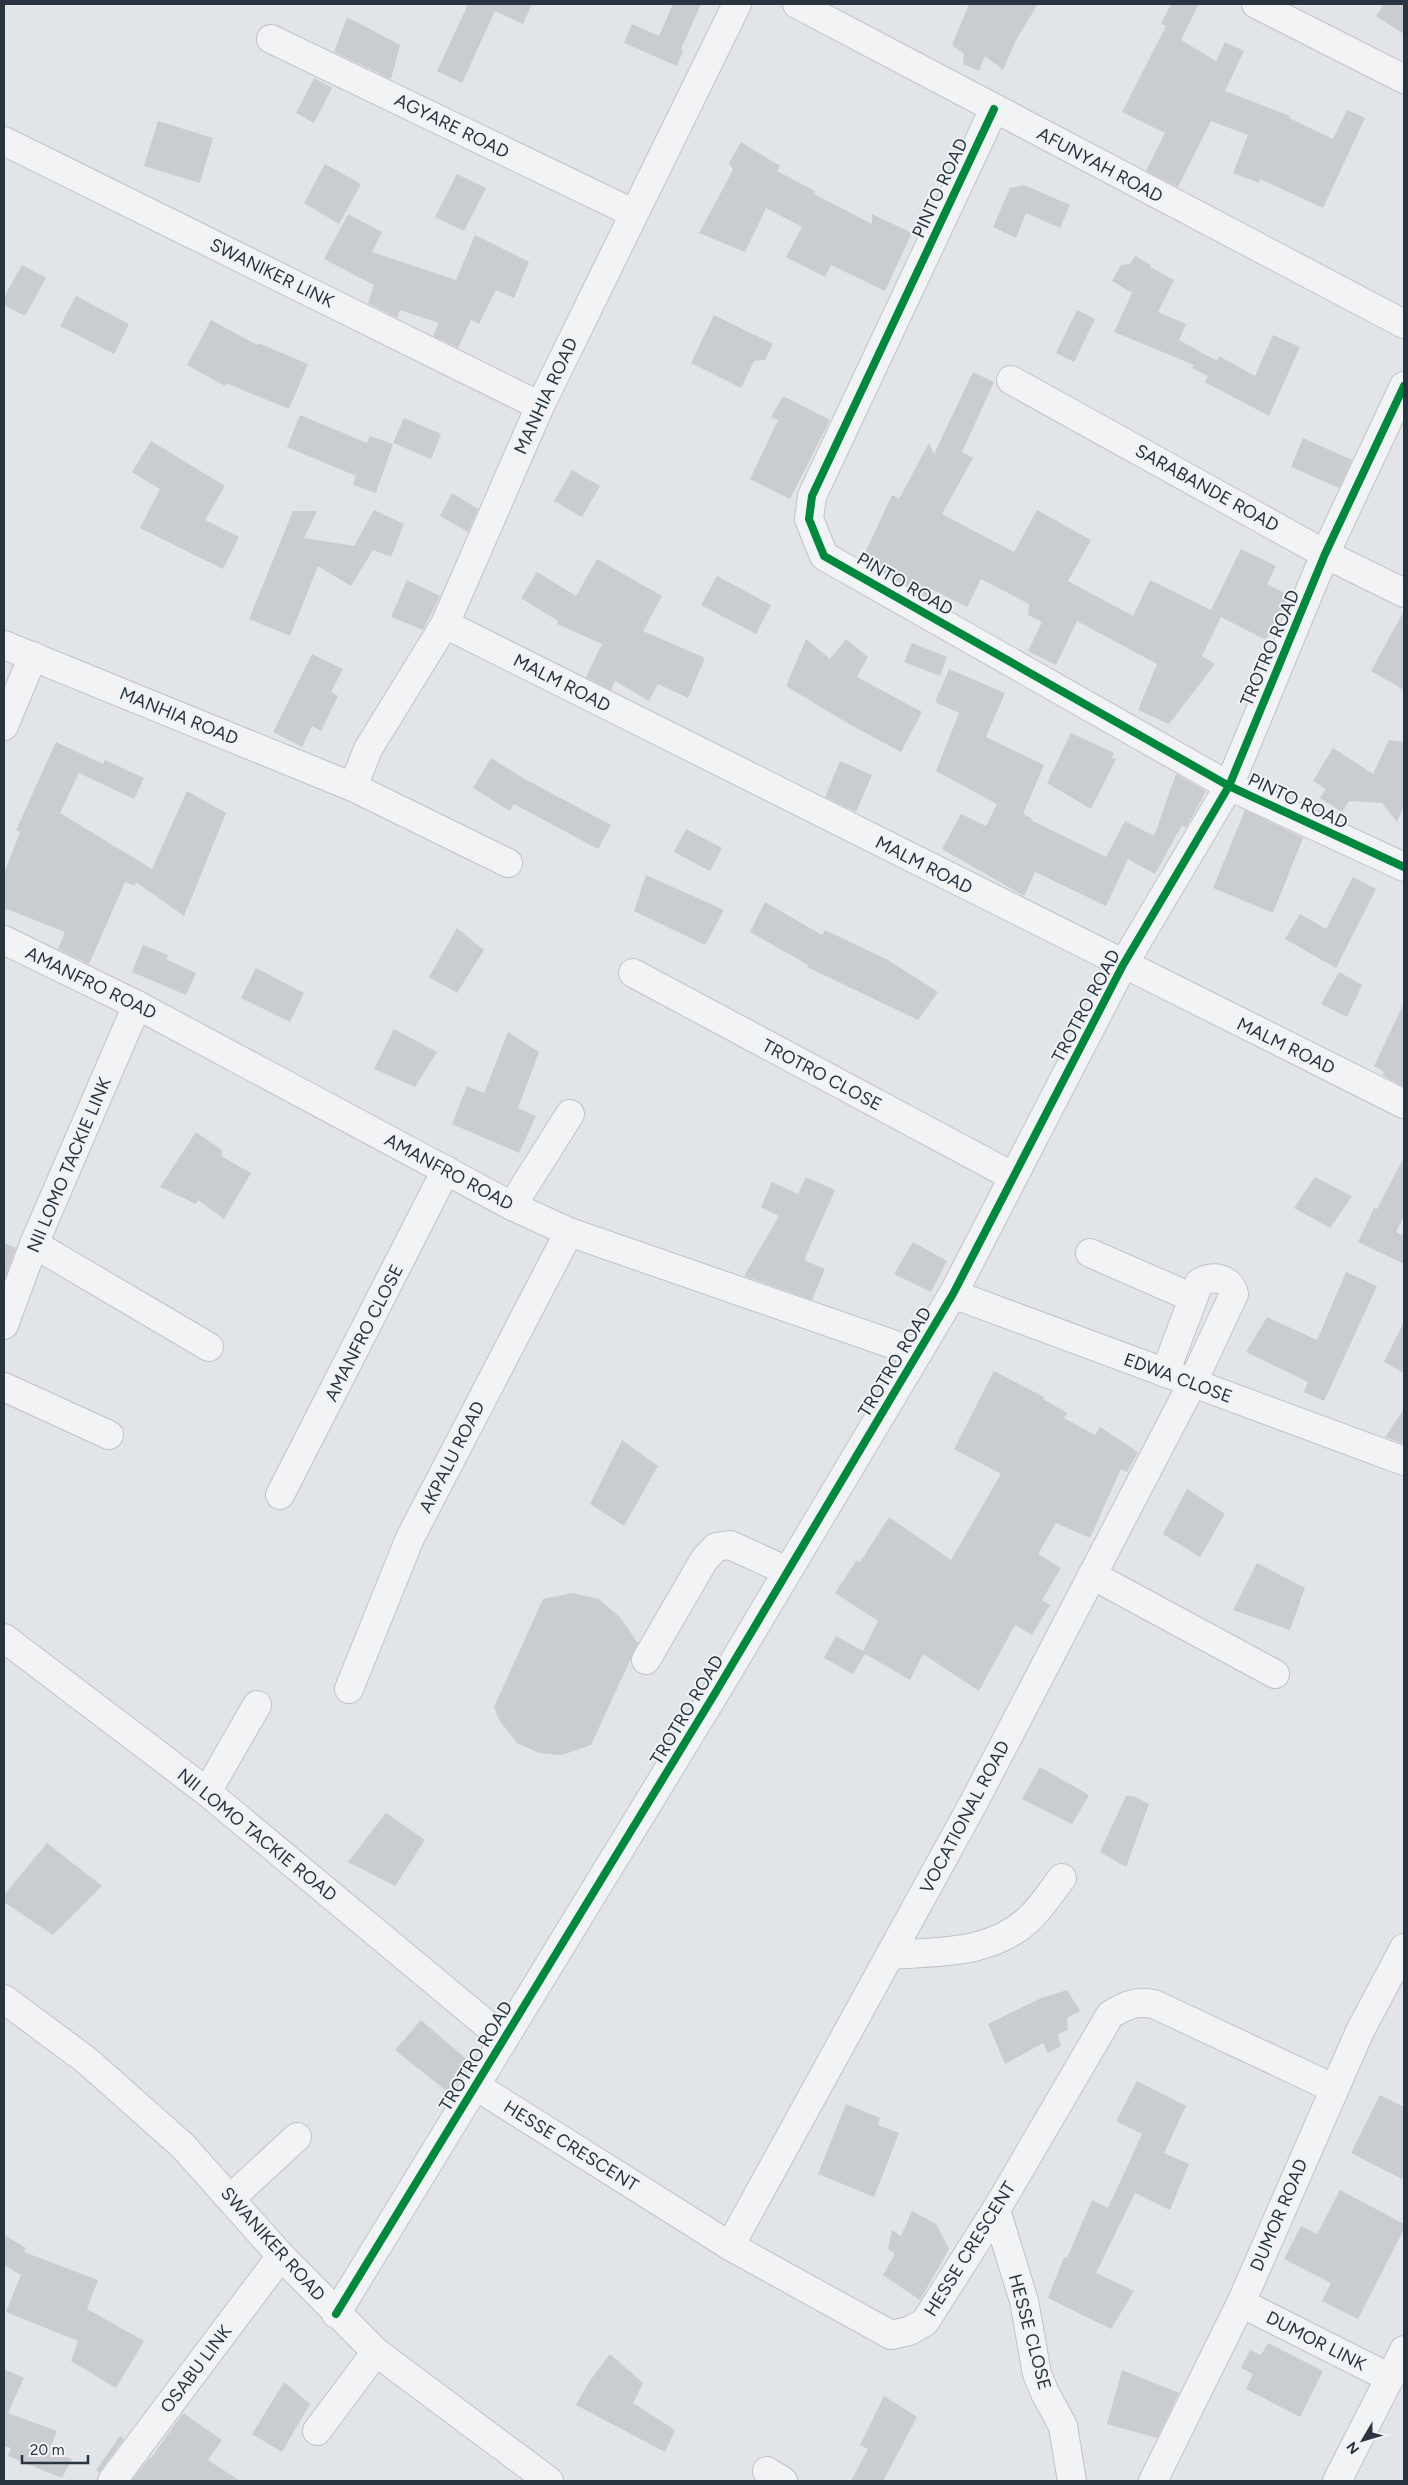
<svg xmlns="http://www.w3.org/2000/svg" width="1408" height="2485" font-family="Figtree,sans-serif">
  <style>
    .building { fill: #cacdcf }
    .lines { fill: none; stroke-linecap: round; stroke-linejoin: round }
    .minor-casing { stroke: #c0c3c5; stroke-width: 30 }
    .minor { stroke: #f1f3f4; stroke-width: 28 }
    .cycleway-casing { stroke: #eff3f6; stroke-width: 11 }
    .cycleway { stroke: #00873e; stroke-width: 8 }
    .labels { text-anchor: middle; stroke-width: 4; stroke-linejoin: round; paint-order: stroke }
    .street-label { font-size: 18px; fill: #293440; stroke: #eff3f6 }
  </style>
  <rect width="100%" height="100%" fill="#e2e5e7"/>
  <g class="building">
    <polygon points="468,4 532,4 523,24 495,11 462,83 437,71"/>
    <polygon points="673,4 701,4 681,49 683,51 677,66 624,43 632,24 659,36"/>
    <polygon points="969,4 1038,4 1016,40 1003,70 985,56 979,71 963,64 964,54 952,45"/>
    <polygon points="1171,4 1199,4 1181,40 1216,61 1225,42 1244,51 1225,91 1290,116 1289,118 1333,139 1347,110 1365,118 1323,208 1260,179 1259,183 1233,173 1248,135 1211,121 1178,187 1146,171 1165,133 1122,112 1166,26 1161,24"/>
    <polygon points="1384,4 1404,4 1404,34 1376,16"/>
    <polygon points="347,17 400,45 391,79 334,52"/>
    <polygon points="314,78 332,88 314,123 296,113"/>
    <polygon points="158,121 213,138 200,183 144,166"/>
    <polygon points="741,142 780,166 777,171 815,191 814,194 872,224 872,214 912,233 885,291 831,265 825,277 786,257 802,227 766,208 745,252 699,233 733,170 729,163"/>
    <polygon points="325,164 361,184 339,224 304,203"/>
    <polygon points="457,174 486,188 464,231 435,217"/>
    <polygon points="1024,185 1070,205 1060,228 1026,213 1016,238 993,227 1010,188"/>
    <polygon points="348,214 382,232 372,252 456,280 475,235 529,262 514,298 496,290 479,324 471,320 458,348 433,336 439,323 400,310 397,318 368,303 374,285 324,259"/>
    <polygon points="1135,256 1151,265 1150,267 1174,280 1158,312 1186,324 1179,340 1217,361 1219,356 1255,376 1273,335 1300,347 1269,416 1205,382 1208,376 1192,368 1194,365 1114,332 1132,293 1112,281 1121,265 1130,264"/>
    <polygon points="22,265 46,278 25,316 4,305 4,297"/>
    <polygon points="76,296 129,324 114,354 60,326"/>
    <polygon points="1077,310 1095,319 1074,362 1056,353"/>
    <polygon points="714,315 773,344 765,360 754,361 741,388 691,363"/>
    <polygon points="211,320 257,345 258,343 308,364 289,409 226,383 225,386 187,365"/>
    <polygon points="973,372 994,382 962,452 973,458 942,514 1014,552 1037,510 1091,540 1068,581 1133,616 1150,580 1211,610 1241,549 1276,566 1267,584 1289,595 1266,640 1221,617 1202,656 1215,664 1169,724 1138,710 1157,664 1077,621 1056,665 1028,651 1042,622 1028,615 1029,604 981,579 967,607 931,589 927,597 862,559 892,495 899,499 929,443 934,454"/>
    <polygon points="783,396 830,420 790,499 750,479 778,420 771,417"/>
    <polygon points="300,415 367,443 370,436 393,444 376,493 353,485 356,476 287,447"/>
    <polygon points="404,418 441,434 431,459 393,443"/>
    <polygon points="1303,438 1352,460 1339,488 1291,467"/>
    <polygon points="151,441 225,486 205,520 239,537 223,569 140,528 160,489 132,472"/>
    <polygon points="572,470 600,486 582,517 554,501"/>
    <polygon points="452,493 478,509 468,532 440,516"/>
    <polygon points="374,510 404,524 391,557 373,550 351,586 318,566 290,636 249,619 293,511 317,511 304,538 354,546"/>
    <polygon points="597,559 662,596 643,631 705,658 688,698 658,684 649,701 615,681 611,690 586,677 602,644 557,624 558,621 521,598 537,572 576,596"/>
    <polygon points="717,576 771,605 756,634 701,605"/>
    <polygon points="407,580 440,596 423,630 391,617"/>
    <polygon points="1404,611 1404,690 1371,671"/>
    <polygon points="806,639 830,659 846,639 868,657 857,677 922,712 901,752 849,724 786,686"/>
    <polygon points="912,643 947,657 940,676 904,662"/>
    <polygon points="312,654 343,669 331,692 338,696 321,731 312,726 302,747 273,732"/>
    <polygon points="949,669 1005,693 986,737 1044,765 1023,814 1032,818 1031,820 1106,857 1125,821 1154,836 1176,774 1206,791 1186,828 1182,825 1155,874 1128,859 1106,906 1035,872 1024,896 942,849 961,814 986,826 997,804 936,771 959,713 935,702"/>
    <polygon points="1071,733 1114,753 1112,758 1116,759 1091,809 1047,783"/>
    <polygon points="1389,740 1404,742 1404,806 1397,822 1382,803 1349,801 1342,812 1320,798 1326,789 1313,781 1333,748 1373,774"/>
    <polygon points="56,742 103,764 105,760 144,778 134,799 79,773 60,813 152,869 187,791 226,813 184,916 136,882 135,886 125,882 89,964 58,949 65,932 4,908 4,874 20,832 16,830"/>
    <polygon points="491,758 523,778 611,825 598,849 514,804 510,811 473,788"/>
    <polygon points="840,761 872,775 856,812 825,797"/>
    <polygon points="1245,810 1303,838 1273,913 1213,888"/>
    <polygon points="686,829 722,848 710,871 674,852"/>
    <polygon points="646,875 724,910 705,945 634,911"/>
    <polygon points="1353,877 1376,889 1336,968 1285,939 1300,914 1326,929"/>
    <polygon points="765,902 822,935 825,930 888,960 938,992 918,1020 807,967 808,965 750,932"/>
    <polygon points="457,928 484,950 457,993 429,977"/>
    <polygon points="143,945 168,955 166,959 196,973 186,995 132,972"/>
    <polygon points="256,968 304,993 290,1022 241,998"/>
    <polygon points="1339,972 1362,985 1347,1017 1321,1004"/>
    <polygon points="1404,1003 1404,1087 1382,1075 1384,1072 1374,1066"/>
    <polygon points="394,1029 437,1052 415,1087 374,1069"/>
    <polygon points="508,1032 539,1052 518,1108 536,1116 519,1153 452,1124 467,1086 484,1093"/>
    <polygon points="196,1132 223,1151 221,1156 251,1173 224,1219 198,1200 196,1204 160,1187"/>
    <polygon points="1404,1157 1404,1216 1396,1232 1404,1236 1404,1264 1358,1242 1374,1208 1377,1209"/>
    <polygon points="806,1177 835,1190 804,1260 825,1269 812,1300 744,1276 779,1216 761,1207 772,1182 798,1194"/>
    <polygon points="1315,1177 1352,1196 1330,1228 1294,1208"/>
    <polygon points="913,1242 947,1261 931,1292 894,1274"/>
    <polygon points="4,1243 16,1248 4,1281"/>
    <polygon points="1346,1272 1377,1286 1324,1401 1304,1392 1308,1382 1246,1352 1267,1317 1317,1340"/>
    <polygon points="1404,1322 1404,1373 1384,1362"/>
    <polygon points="994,1371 1044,1397 1043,1399 1067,1413 1064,1418 1095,1435 1100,1427 1138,1452 1127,1472 1121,1469 1090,1538 1056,1523 1038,1554 1061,1568 1042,1600 1050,1605 1032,1635 1015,1625 979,1691 923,1654 910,1680 865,1654 853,1674 824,1658 836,1636 863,1651 878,1621 835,1593 857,1560 860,1562 889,1517 951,1560 1001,1474 954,1449"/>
    <polygon points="1404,1409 1404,1444 1385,1437"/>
    <polygon points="622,1440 658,1466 624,1526 590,1504"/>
    <polygon points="1187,1489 1225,1514 1200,1557 1163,1534"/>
    <polygon points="1257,1563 1305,1588 1290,1630 1233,1610"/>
    <polygon points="572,1593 599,1599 620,1617 638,1643 591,1745 562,1755 539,1753 517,1743 499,1720 494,1707 543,1599"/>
    <polygon points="1040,1767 1089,1795 1072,1824 1022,1799"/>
    <polygon points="1126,1796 1133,1796 1149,1804 1126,1867 1100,1852"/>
    <polygon points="386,1813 425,1840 395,1886 348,1862"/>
    <polygon points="47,1843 102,1886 53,1935 4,1902 4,1895"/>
    <polygon points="1067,1990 1080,2011 1067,2018 1068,2030 1058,2034 1061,2046 1048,2053 1043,2043 1005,2064 988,2024 1039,1999"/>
    <polygon points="421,2020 471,2063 458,2083 449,2093 395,2050"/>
    <polygon points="1137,2081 1186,2106 1164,2153 1189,2164 1170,2210 1135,2193 1096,2273 1134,2291 1111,2329 1048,2298 1064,2257 1067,2258 1092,2200 1108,2208 1142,2134 1116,2121"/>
    <polygon points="1380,2095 1404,2107 1404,2180 1351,2153"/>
    <polygon points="846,2104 880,2118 878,2125 899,2133 874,2197 818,2174"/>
    <polygon points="1340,2190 1404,2224 1404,2229 1358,2319 1322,2301 1331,2283 1284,2259 1301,2226 1317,2234"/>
    <polygon points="912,2211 936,2224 949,2249 920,2300 883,2275 895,2254 888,2249 892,2230 901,2236"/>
    <polygon points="4,2235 26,2248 24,2252 98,2280 87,2309 144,2341 116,2388 71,2361 78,2341 6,2312 21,2275 4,2265"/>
    <polygon points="1268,2343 1323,2371 1300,2417 1246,2389 1253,2374 1241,2368 1250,2350 1261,2355"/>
    <polygon points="610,2354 643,2383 633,2403 675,2430 665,2452 576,2405 589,2382"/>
    <polygon points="4,2369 24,2378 8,2413 57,2431 49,2451 72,2459 62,2478 8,2456 11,2448 4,2446"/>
    <polygon points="1122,2370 1179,2393 1157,2438 1107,2424"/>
    <polygon points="284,2382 310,2404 282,2452 252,2434"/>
    <polygon points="884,2396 917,2417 883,2481 851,2481 868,2449 860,2445"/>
    <polygon points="183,2413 222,2440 208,2460 240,2481 131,2481 150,2457 151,2458"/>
    <polygon points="120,2436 124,2439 99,2473 96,2470"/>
  </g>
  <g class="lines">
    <defs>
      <g id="minor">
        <polyline points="797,4 1404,324"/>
        <polyline points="1256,4 1404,79"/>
        <polyline points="271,39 633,213"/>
        <polyline points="994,109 812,496 809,519 824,556 1229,786 1404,867"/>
        <polyline points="4,141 540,406"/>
        <polyline points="1011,380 1325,554 1404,593"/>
        <polyline points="445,624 1404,1104"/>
        <polyline points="4,645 353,787 508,863"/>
        <polyline points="4,726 33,656"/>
        <polyline points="353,787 368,749 445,624 540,406 737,4"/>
        <polyline points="4,940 137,1005 512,1206 569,1232 918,1353"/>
        <polyline points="633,973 1012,1176"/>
        <polyline points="512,1206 570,1114"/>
        <polyline points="34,1244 209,1347"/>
        <polyline points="1090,1253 1193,1298"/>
        <polyline points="953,1294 1404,1461"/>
        <polyline points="4,1325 34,1244 137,1005"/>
        <polyline points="4,1387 109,1435"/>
        <polyline points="280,1495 446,1170"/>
        <polyline points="1092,1575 1275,1674"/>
        <polyline points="4,1638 207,1792 504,2039"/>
        <polyline points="646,1660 704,1560 716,1547 730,1545 787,1571"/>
        <polyline points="349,1689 410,1538 569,1232"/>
        <polyline points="207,1792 257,1705"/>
        <path d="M890,1955C939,1951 989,1955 1028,1920C1041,1908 1051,1892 1062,1878"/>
        <polyline points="4,1999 86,2060 183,2146 281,2256 376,2352 549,2481"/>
        <path d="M476,2086L730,2246L891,2335L909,2331L925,2322L996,2210L1110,2015C1126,2005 1135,2001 1154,2004L1333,2088"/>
        <polyline points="231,2198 297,2137"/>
        <polyline points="996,2210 1024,2301 1037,2374 1045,2393 1063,2426 1072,2481"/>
        <path d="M730,2246L974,1802L1192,1384L1234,1294C1230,1277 1212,1275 1199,1283L1165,1373"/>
        <polyline points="1241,2303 1390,2378"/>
        <polyline points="336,2314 714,1695 953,1294 1123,965 1229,786 1325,554 1404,386"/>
        <polyline points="317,2431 376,2352"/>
        <polyline points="767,2471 783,2481"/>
        <polyline points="112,2481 281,2256"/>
        <polyline points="1153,2481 1241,2303 1360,2031 1404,1948"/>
        <polyline points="1337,2481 1404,2350"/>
      </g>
    </defs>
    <use href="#minor" class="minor-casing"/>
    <use href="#minor" class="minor"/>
    <defs>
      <g id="cycleway">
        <polyline points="994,109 812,496 809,519 824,556 1229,786 1404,867"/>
        <polyline points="336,2314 714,1695 953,1294 1123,965 1229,786 1325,554 1404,386"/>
      </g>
    </defs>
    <use href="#cycleway" class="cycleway-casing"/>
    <use href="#cycleway" class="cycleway"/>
  </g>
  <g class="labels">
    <g class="street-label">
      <text transform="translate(452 126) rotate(26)" y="6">AGYARE ROAD</text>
      <text transform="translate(1100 165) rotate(28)" y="6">AFUNYAH ROAD</text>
      <text transform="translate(940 188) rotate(-65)" y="6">PINTO ROAD</text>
      <text transform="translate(272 273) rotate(26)" y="6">SWANIKER LINK</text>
      <text transform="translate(546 396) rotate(-65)" y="6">MANHIA ROAD</text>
      <text transform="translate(1207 488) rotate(29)" y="6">SARABANDE ROAD</text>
      <text transform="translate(905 584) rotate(30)" y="6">PINTO ROAD</text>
      <text transform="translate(1270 648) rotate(-67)" y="6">TROTRO ROAD</text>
      <text transform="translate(562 683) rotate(27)" y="6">MALM ROAD</text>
      <text transform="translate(179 716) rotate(22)" y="6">MANHIA ROAD</text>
      <text transform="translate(1298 801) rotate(25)" y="6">PINTO ROAD</text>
      <text transform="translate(924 865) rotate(27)" y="6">MALM ROAD</text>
      <text transform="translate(91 983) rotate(26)" y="6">AMANFRO ROAD</text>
      <text transform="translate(1086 1006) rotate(-62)" y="6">TROTRO ROAD</text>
      <text transform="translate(1286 1046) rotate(26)" y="6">MALM ROAD</text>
      <text transform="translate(822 1075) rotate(28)" y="6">TROTRO CLOSE</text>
      <text transform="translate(69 1165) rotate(-67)" y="6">NII LOMO TACKIE LINK</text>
      <text transform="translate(449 1172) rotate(28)" y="6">AMANFRO ROAD</text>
      <text transform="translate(364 1333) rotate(-63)" y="6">AMANFRO CLOSE</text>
      <text transform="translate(895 1362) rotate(-59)" y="6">TROTRO ROAD</text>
      <text transform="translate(1178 1378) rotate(20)" y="6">EDWA CLOSE</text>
      <text transform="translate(452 1457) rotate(-63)" y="6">AKPALU ROAD</text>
      <text transform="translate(687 1710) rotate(-59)" y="6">TROTRO ROAD</text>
      <text transform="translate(965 1817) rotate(-62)" y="6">VOCATIONAL ROAD</text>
      <text transform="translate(257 1835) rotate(39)" y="6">NII LOMO TACKIE ROAD</text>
      <text transform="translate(476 2056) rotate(-59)" y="6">TROTRO ROAD</text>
      <text transform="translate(571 2146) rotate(32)" y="6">HESSE CRESCENT</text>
      <text transform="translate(1279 2215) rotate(-67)" y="6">DUMOR ROAD</text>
      <text transform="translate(273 2244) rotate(48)" y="6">SWANIKER ROAD</text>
      <text transform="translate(970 2249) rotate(-58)" y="6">HESSE CRESCENT</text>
      <text transform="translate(1030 2332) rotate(75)" y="6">HESSE CLOSE</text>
      <text transform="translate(1316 2341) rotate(27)" y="6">DUMOR LINK</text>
      <text transform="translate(196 2369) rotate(-53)" y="6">OSABU LINK</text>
    </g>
  </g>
  <rect width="1408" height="2485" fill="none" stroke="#293440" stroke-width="10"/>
  <g transform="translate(1363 2440) rotate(232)" stroke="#eff3f6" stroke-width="4" paint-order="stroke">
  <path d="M0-4L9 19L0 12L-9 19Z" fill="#293440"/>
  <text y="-8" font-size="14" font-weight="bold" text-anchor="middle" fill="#293440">N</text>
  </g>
  <path d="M22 2455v8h66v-8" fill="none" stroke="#293440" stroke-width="2.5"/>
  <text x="30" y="2455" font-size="15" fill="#293440" stroke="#eff3f6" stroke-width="4" paint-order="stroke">20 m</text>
</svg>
